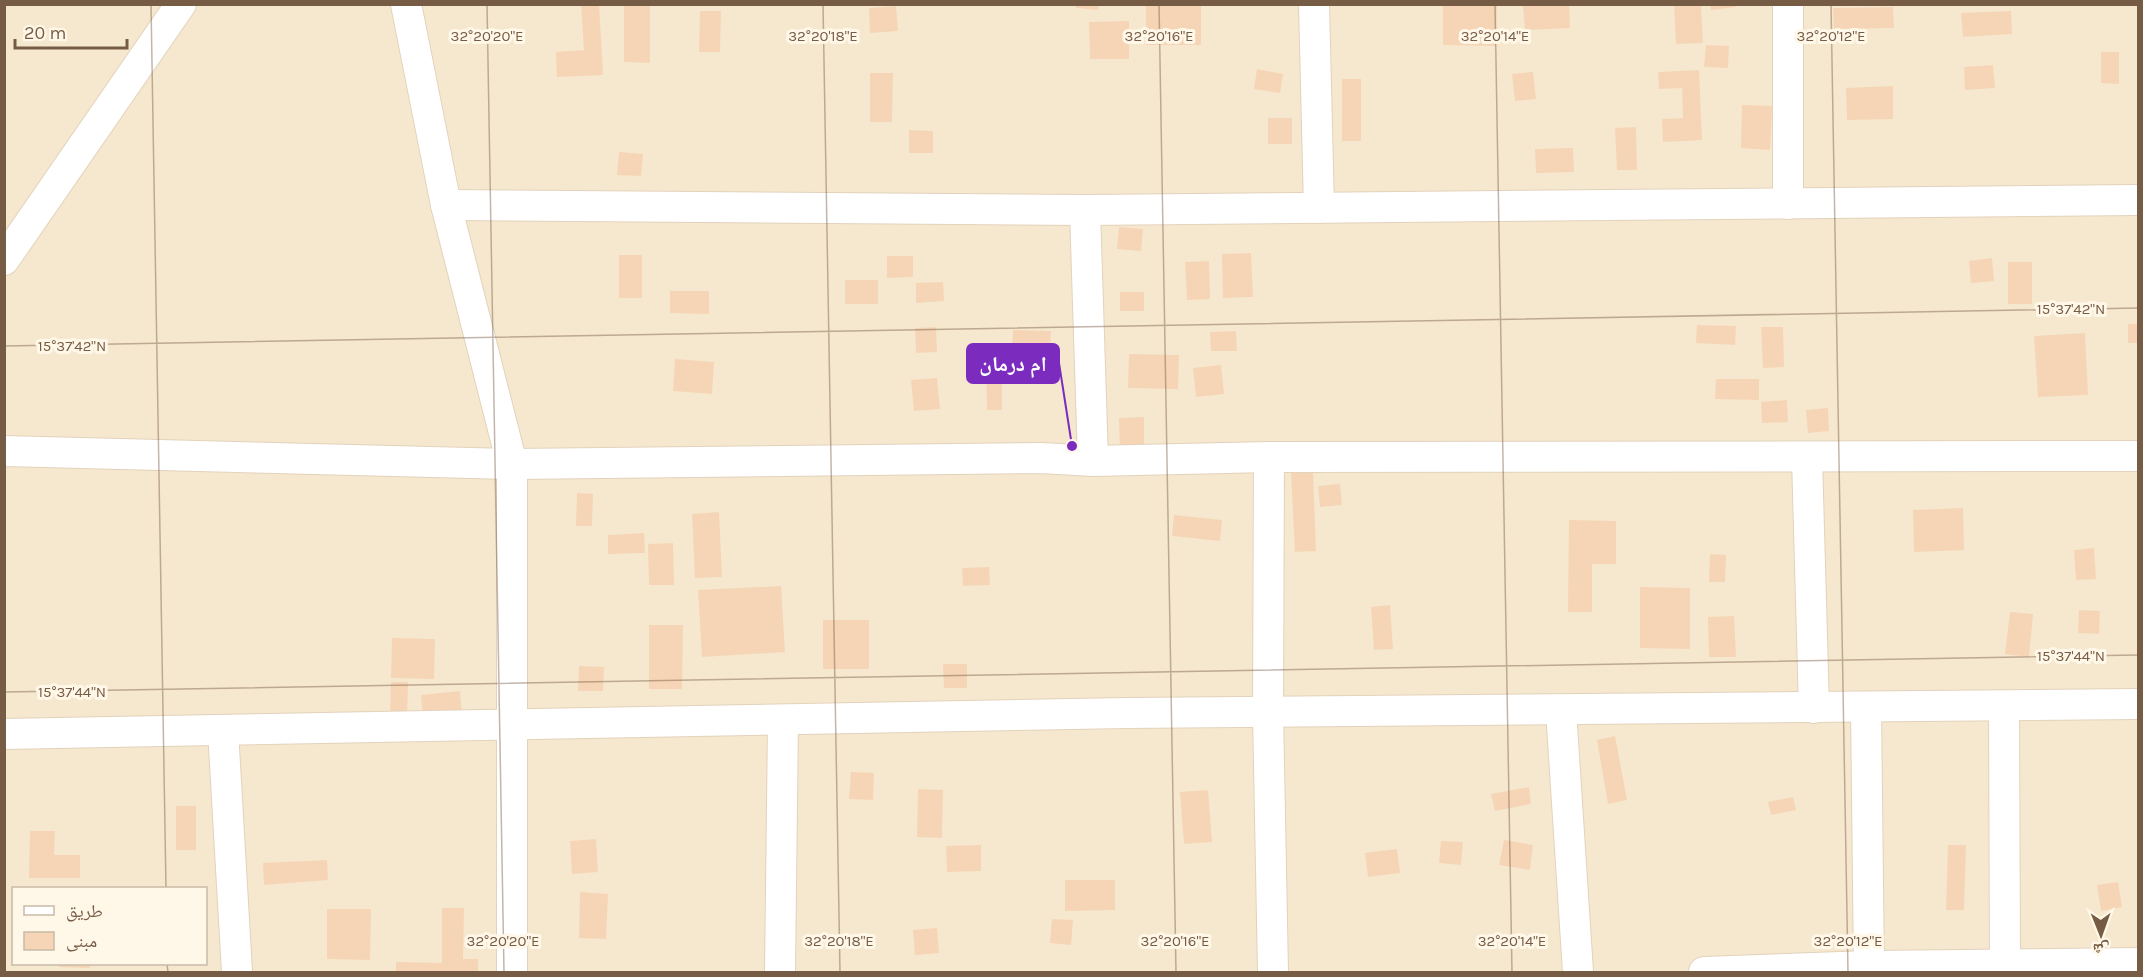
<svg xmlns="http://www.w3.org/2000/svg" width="2143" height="977" font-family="Karla,'Noto Naskh Arabic',sans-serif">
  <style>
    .residential { fill: #f6e8ce; fill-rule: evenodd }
    .building { fill: #f6d5b6 }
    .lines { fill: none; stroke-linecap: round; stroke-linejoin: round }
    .street-casing { stroke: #e3d2bc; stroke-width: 32 }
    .street { stroke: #fff; stroke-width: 30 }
    .ticks { fill: none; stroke: #775c45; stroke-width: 1.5; stroke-opacity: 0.45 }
    .ticks-label { font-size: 15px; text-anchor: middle; fill: #775c45; stroke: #fff8e9; stroke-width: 6; stroke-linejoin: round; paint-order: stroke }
    .leader { fill: none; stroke: #7b2cbf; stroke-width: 2 }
    .callout-dot { fill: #7b2cbf; stroke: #fff8e9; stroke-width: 2 }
    .callout { fill: #7b2cbf; stroke: #7b2cbf; stroke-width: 2 }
    .callout-label { font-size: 21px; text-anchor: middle; font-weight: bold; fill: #fff }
  </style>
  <rect width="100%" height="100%" fill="#fef5e0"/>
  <path class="residential" d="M5,5H2138V972H5ZM14,888H206V964H14Z"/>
  <g class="building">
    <polygon points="581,4 599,4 603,75 557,77 556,52 584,50"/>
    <polygon points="624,4 650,4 650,63 624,62"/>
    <polygon points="1076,4 1099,4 1098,10 1076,8"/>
    <rect x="1146" y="4" width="55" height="41"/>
    <polygon points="1443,4 1497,4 1496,46 1443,45"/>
    <polygon points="1569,4 1570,28 1525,30 1523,6"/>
    <polygon points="1674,4 1701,4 1703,43 1676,44"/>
    <polygon points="1710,4 1736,4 1736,7 1711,10"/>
    <polygon points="896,6 898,31 870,33 869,8"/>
    <polygon points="1893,7 1894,28 1834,29 1833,8"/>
    <polygon points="700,11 721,11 720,52 699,52"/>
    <polygon points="2011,11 2012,34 1963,37 1961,13"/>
    <polygon points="1129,21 1129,59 1090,59 1089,22"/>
    <polygon points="1706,45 1729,46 1728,68 1704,67"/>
    <polygon points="2101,52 2119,52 2119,84 2101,83"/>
    <polygon points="1993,65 1995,88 1965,90 1964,67"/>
    <polygon points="1257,69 1283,74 1280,93 1254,89"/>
    <polygon points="1699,70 1702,140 1663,142 1662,119 1683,118 1682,88 1659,89 1658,72"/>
    <polygon points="1533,72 1536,99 1515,101 1512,74"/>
    <polygon points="870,73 893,73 892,122 870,122"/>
    <rect x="1342" y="79" width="19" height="62"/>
    <polygon points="1893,86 1893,119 1847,120 1846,88"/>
    <polygon points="1742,105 1772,106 1770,150 1741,148"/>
    <rect x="1268" y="118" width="24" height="26"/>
    <polygon points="1636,127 1637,170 1617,170 1615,128"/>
    <polygon points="909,130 933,131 933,153 909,153"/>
    <polygon points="1573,148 1574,172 1536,173 1535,149"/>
    <polygon points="619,152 643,154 641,176 617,175"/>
    <polygon points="1119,227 1143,229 1141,251 1117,249"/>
    <polygon points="1251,253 1253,297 1223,298 1222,254"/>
    <rect x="619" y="255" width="23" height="43"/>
    <polygon points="887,256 913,256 913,277 887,278"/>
    <polygon points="1992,258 1994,281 1971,283 1969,261"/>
    <polygon points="1209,261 1210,299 1187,300 1185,262"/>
    <rect x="2008" y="262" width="24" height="42"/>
    <rect x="845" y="280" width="33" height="24"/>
    <polygon points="943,282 944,301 916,303 916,283"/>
    <polygon points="670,291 709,291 709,314 670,313"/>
    <rect x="1120" y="292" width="24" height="19"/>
    <rect x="2128" y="324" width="10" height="19"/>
    <polygon points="1697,325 1736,326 1735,345 1696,343"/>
    <polygon points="936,327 937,352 916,353 915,328"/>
    <polygon points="1761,327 1783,327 1784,367 1763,368"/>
    <polygon points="1013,330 1051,331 1050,351 1012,350"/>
    <polygon points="1236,331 1237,351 1211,351 1210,332"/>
    <polygon points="2085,333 2088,395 2038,397 2034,336"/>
    <polygon points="1129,354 1179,355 1178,389 1128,388"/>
    <polygon points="675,359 714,362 712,394 673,391"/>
    <polygon points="1221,365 1224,394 1196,397 1193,368"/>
    <polygon points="986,369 1002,369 1002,410 987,410"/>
    <polygon points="937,378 940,409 914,411 911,380"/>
    <polygon points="1716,379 1759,379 1759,400 1715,399"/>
    <polygon points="1787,400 1788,422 1762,423 1761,402"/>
    <polygon points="1828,408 1829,431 1808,433 1806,410"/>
    <polygon points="1144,417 1144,450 1120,450 1119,418"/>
    <polygon points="1313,472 1316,551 1295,552 1291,473"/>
    <polygon points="1340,484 1342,505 1320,507 1318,486"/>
    <polygon points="577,493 593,494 592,526 576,526"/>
    <polygon points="1963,508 1964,550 1914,552 1913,510"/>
    <polygon points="719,512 722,577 695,578 692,514"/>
    <polygon points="1174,515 1222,520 1220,541 1172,536"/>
    <polygon points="1569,520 1616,521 1616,564 1592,564 1592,612 1568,612"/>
    <polygon points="644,533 645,553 608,554 608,535"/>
    <polygon points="673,543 674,585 649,585 648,544"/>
    <polygon points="2094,548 2096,579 2076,580 2074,550"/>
    <polygon points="1710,554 1726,555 1725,582 1709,582"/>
    <polygon points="989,567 990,585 963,586 962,568"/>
    <polygon points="781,586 785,652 702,657 698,590"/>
    <polygon points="1640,587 1690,588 1690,649 1640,648"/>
    <polygon points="1390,605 1393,649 1374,650 1371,607"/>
    <polygon points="2079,610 2100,611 2099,634 2078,633"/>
    <polygon points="2010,612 2033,614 2029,657 2005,654"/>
    <polygon points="1734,616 1736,657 1709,657 1708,617"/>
    <rect x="823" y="620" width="46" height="49"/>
    <polygon points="649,625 683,625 682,689 649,689"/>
    <polygon points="392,638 435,639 434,679 391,678"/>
    <polygon points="943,664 967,664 967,688 944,688"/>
    <polygon points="579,666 604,667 603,691 578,691"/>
    <polygon points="391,682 408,682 407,718 390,718"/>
    <polygon points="460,691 462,716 423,720 421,695"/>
    <polygon points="1615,736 1627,800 1608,804 1597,740"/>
    <polygon points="851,772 874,773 873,800 849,799"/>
    <polygon points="1529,787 1531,804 1495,811 1491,794"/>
    <polygon points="918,789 943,790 942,838 917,837"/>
    <polygon points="1208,790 1212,842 1184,844 1180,792"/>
    <polygon points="1793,797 1796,810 1771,815 1768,802"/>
    <rect x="176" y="806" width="20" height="44"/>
    <polygon points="30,831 55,831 54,855 80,855 80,878 29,878"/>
    <polygon points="596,839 598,872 572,874 570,841"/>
    <polygon points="1504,840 1533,845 1530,870 1499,865"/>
    <polygon points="1441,841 1463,842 1461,865 1439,863"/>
    <polygon points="981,845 981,871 947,872 946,846"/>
    <polygon points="1948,845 1966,845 1964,910 1946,910"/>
    <polygon points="1397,849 1400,873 1368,877 1365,853"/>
    <polygon points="327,860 328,880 264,885 263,863"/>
    <polygon points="1065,880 1115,880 1115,910 1065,911"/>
    <polygon points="2118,882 2122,907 2101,911 2097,885"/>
    <polygon points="580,892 608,894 606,939 579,938"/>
    <polygon points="442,908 464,908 463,959 478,959 478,972 396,972 396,962 442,963"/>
    <polygon points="327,909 371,909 370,960 327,959"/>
    <polygon points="1052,919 1073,920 1071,945 1050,943"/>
    <polygon points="937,928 939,953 915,955 913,930"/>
    <polygon points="59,964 90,964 90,968 59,967"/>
  </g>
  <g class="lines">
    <defs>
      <g id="street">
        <polyline points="406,4 446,205 512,464 512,972"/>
        <polyline points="1314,4 1319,208"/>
        <polyline points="1788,204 1788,4"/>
        <polyline points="446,205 1085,210 2138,200"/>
        <polyline points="1085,210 1093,461"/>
        <polyline points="4,260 181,4"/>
        <polyline points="4,451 512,464 1041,458 1093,461 1269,457 2138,456"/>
        <polyline points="1269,457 1268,712 1273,972"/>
        <polyline points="1807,458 1814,708"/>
        <polyline points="2004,706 2005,965"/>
        <polyline points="1866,707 1869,972"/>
        <polyline points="1561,710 1578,972"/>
        <polyline points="223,730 237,972"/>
        <polyline points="4,734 1126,713 2138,704"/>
        <polyline points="780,972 783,721"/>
        <polyline points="1704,972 1869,966 2138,963"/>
      </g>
    </defs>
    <use href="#street" class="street-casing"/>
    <use href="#street" class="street"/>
  </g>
  <path class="ticks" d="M151,4L166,888M487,4L504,972M823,4L840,972M1159,4L1176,972M1495,4L1512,972M1831,4L1848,972M4,346L2138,308M4,692L2138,655M167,964L168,972"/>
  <g class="ticks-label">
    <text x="487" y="41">32°20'20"E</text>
    <text x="823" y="41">32°20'18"E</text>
    <text x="1159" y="41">32°20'16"E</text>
    <text x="1495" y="41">32°20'14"E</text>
    <text x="1831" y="41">32°20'12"E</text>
    <text x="2071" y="314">15°37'42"N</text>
    <text x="72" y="351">15°37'42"N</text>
    <text x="2071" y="661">15°37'44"N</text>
    <text x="72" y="697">15°37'44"N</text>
    <text x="503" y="946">32°20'20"E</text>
    <text x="839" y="946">32°20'18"E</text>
    <text x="1175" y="946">32°20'16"E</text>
    <text x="1512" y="946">32°20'14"E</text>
    <text x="1848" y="946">32°20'12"E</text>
  </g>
  <path class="leader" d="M1072 446L1059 363"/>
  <circle class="callout-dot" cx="1072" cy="446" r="6"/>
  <rect class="callout" x="967" y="344" width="92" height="39" rx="6"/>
  <g class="callout-label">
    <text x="1013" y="371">ام درمان</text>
  </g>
  <rect width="2143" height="977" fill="none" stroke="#775c45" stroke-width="12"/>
  <rect x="12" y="887" width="195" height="78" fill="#fff8e9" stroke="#c9baa7" stroke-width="1.5"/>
  <rect x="24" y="906" width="30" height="9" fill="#ffffff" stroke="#c9baa7" stroke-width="1.5"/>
  <text x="66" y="917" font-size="18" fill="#775c45">طريق</text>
  <rect x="24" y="932" width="30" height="18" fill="#f6d5b6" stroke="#c9baa7" stroke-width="1.5"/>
  <text x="66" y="947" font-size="18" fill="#775c45">مبنى</text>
  <g transform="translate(2101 935) rotate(179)" stroke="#fff8e9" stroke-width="4.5" paint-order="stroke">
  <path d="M0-4.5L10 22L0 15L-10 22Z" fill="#775c45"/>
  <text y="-9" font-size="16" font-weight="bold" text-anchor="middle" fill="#775c45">ش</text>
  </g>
  <path d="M15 39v9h112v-9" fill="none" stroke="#775c45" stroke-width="3"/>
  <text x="24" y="39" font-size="18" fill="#775c45" stroke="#fff8e9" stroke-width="4.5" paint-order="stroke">20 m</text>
</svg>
